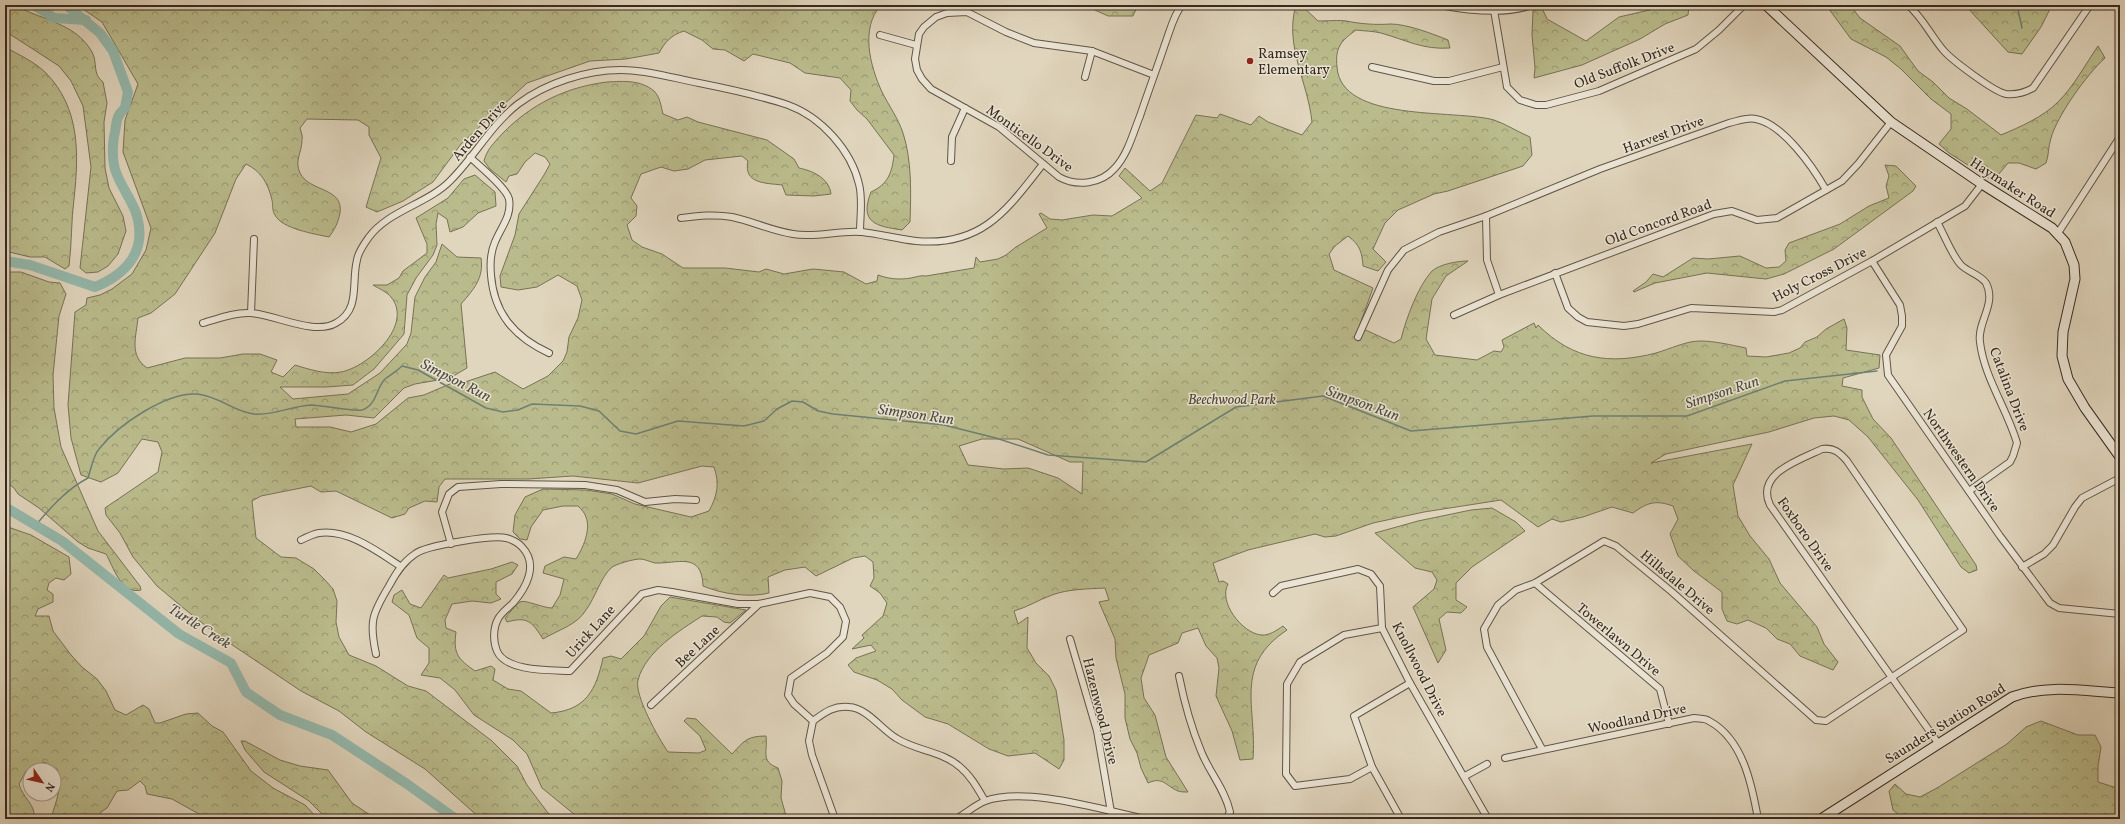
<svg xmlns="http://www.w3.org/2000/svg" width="2125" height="824" font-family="Vollkorn,serif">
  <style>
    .forest { fill: url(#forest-crowns); stroke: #787256; fill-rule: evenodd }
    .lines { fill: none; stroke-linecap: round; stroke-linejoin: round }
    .stream { stroke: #6e8074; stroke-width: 1.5 }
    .river { stroke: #94b9ad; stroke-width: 10 }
    .street-casing { stroke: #605546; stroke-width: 8 }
    .secondary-casing { stroke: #362a1f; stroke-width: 11 }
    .street { stroke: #ebe4d4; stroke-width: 6 }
    .secondary { stroke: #ebe4d4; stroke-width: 9 }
    .poi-dot { fill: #8f2418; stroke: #ebe4d4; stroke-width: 1.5 }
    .labels { text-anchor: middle; stroke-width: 3; stroke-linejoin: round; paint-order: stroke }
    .poi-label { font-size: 14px; fill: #362a1f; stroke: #ebe4d4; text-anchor: start }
    .street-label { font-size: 14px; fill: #362a1f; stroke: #ebe4d4 }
    .park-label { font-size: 14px; font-style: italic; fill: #504735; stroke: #ebe4d4 }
    .water-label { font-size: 15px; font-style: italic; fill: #4e4e42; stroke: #ebe4d4 }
  </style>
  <defs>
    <pattern id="forest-crowns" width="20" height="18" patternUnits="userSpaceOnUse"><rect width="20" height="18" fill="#babb8c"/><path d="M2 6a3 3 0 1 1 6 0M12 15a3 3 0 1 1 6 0" fill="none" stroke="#989872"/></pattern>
  </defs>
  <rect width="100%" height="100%" fill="#e0d5bd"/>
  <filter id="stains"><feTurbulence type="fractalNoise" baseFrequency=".005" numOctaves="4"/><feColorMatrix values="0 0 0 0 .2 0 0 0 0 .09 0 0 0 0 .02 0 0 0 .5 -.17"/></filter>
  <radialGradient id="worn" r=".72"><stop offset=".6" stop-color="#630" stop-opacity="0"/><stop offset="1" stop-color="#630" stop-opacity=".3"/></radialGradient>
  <g class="forest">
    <path d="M5,5C17,5 23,10 34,14C56,23 79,29 92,52C98,63 92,74 103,82L107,103L104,122L105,168L109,188L123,216L126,231L118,254L108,266L98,272L86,273L80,268L91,167L83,106L71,81L59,66L5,31Z"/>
    <path d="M77,5H881C860,28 870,66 882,92C889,106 898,118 903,133C912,161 911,193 910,222L902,230C876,226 859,223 871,192C888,184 892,173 894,155L867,119L857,110L850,101L851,90L840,78L805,73L790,63L753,54L744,61L725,50L713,49L702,40L684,31C671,35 665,42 659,53L626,59L590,61L527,83L461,144L433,182L403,201L377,212L366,207L381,158L369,135V127L358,120L307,119L300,128C301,132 303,136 302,140C302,153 294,160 300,173C309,192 344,187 340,213C338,223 335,229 329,237C315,234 282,229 275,215C272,211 273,204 272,200C268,183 261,171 246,164L236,179L215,233L175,294L151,313L138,318C136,338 129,355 147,368L185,358H220L243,354H260L277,360L271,372L283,377L295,365C308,369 326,375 341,372C368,367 414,325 391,297C387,292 378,288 373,285H387L399,278L403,271L427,253V244L416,218L448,198L464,179L475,175L495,192L496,206L478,213L463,227L450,232L447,219L438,213L436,224L437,245L433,255L416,278L407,295L404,334L374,369L353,385L326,387H280L293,399L348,394L380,373L407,344L411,333L415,297L425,277L436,262L442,244L457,257L481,258C484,278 474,289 461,304L467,368L450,378L415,384L404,388L374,418L346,415L295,419L296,427H330L351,432L376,424L408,398L424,395L452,383H462L495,372L523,389L548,376L563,361L567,352L569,337L578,318L582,300L577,286L558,275L537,287L518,290L501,287L500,276L515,235L519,214L544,175L550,164L545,157L535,153L525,162L517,174L509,176L506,182L490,169L484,161C487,149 494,143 502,134C531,104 566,87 607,82C624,81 641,80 654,91C660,97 661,106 663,114L678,120L687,117L698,122L767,140L794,159L799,168C813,171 829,178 831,194L814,196L786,195L782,185C766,183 743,184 748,161L742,156L705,160L688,169L674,171L661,167L641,174L631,198L637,206L636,216L627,225L632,240L642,247L662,254L683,268H725L759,272L766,269L784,274L813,269L844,272L866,284L877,281L878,275C889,279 899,280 911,278C917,277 920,275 926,276L974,268L976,257L980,262L998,259L1006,255L1016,247L1047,228L1039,214L1041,213L1050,219L1062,220L1093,215L1112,216L1142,198L1119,176L1125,168L1150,191L1162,183L1196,115L1217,118L1220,114L1251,125L1259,116L1268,122L1302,135L1312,122C1308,82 1284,46 1296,5H1301L1318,21C1326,21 1340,20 1346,21C1362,24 1374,25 1391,24C1407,24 1433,34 1448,40L1450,48C1423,50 1406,40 1381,33C1373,31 1364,31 1356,30C1341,41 1335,47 1337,67C1341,123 1455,109 1494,120C1506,124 1518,132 1530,137L1532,155L1523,166L1448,191L1434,194L1398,210L1385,223L1373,249L1386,262L1378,271L1363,266C1362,252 1360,245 1348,236L1335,246L1329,254L1334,270L1373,288L1359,327L1394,343L1401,339C1406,319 1418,286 1432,271C1440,264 1458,261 1468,261L1446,276L1432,299L1426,339L1435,355L1477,360L1494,351L1501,352L1504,347L1502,340L1534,323L1536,328L1538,325C1573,360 1610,365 1656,353C1670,349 1686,341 1700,341C1715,341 1731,345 1746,348L1747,356L1766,357L1789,353L1800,348L1805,342L1817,337L1826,329L1844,319L1847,328L1846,350L1880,355L1879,368L1843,378L1842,386L1862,390V397L1873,419L1891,438L1976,565L1977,570L1969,573L1961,567L1918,500L1868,437L1849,420L1834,416L1814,418L1769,432L1666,454L1651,463L1752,444L1733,485L1738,516L1750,536L1769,559L1780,583L1817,627L1824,644L1838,662L1833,670L1800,656L1790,644L1777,639L1766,628L1748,620L1737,624L1727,621L1722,609V592L1694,571L1678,556L1670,534L1678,519L1673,506C1656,500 1648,502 1633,513L1612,507L1583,517L1561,522L1552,519L1538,527L1501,500L1424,512L1373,523L1336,536L1325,537L1315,534L1248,550L1213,563L1219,582L1223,581L1228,584C1218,602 1242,633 1261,635C1269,636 1277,630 1283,626L1287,630C1233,666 1257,706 1253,759L1240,760L1232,731L1216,696L1219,668L1217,658L1206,646L1198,628L1182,633L1178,643L1149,655L1141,678L1144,698L1155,715L1166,757L1188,792C1185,792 1181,792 1178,791C1166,786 1163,776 1148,783L1141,768L1137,753L1130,739L1125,718V694L1116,658L1115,639L1099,602L1109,600L1105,588C1087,589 1068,589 1052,595C1038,600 1028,607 1014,611L1018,624L1028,617L1027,648L1036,663L1049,676L1056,690L1064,740V760L1059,769L1035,753L1008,756L989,749L948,724L925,717L902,700L892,689L877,680L854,672L848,665L856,658L876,651L871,645L852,649L864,638L862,635L883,616L887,603L880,593L870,586L874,578L873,562L865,556L853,558L816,576L805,567L785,570L768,577L769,593C749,598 722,594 703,586C702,551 677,564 655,563C650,562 645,559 640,559C634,559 615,564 611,568C601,577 595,598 586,610C577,625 558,630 543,639C532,622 528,616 507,622L505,618C509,614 515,605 520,602C524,599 543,608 552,608L560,595L564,579L543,573L545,566L564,557L576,559C583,548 591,530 586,517C585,513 581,509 578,506H563L543,510L531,527L527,540L520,539L513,532L515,515L525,497L543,489L586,490L612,494L635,504L691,517L709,511C717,496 720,484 714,467L702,466L638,483L573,476L528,479H445L439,487L437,502L425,501L409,508L405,514L392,518L336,491L321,492L311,486L261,496L252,501L256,538L281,557L296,558L314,569L325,580L333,589L337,601L336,622L339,637L349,655L376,666L408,686L426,691L492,741L517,766L527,785L548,813L556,819H481L425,769L366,732L339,711L301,691L216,634L181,606L157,586L133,557L120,533L106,515L105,508L158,472L162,452L158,442L142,439L118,473L101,482L81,475L71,438L68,405L75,312L86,305L87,298L100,295L112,289L132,274L146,250L151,228L123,152L125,120L138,84L102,22ZM982,439H1018L1070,462H1083L1082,494L1058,478L1028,468L1004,469L968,465L959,446Z"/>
    <polygon points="1084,5 1138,5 1133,16 1108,16"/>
    <polygon points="1671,5 1689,5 1688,15 1665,24 1640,39 1582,65 1534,78 1535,68 1532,35 1533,11 1542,8 1547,19 1586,41 1619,17"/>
    <path d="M1826,5H1850L1860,18L1900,46L1918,71L1933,82L1949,98L1967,109L2001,135C2020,127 2043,117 2058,102C2074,86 2085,65 2098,46L2105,58C2087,74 2057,116 2051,138C2048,147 2049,155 2046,163L2036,169L2019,163H2008L1993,181L1949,153L1939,144L1951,129V114L1931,99L1901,69L1886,57L1851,39Z"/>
    <polygon points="1965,5 2052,5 2041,27 2022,54 2008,52"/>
    <path d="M5,47C19,55 35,62 46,73C80,108 79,153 74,199C71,221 72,243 69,266L65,269L45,257H30L5,251Z"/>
    <polygon points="1885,165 1896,166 1916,186 1913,191 1834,249 1784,274 1766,279 1707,273 1655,283 1634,292 1633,291 1646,282 1653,274 1663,277 1693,258 1708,259 1740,256 1766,268 1779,267 1786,261 1785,250 1789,243 1840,224 1869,206 1889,198 1886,186 1889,176"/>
    <path d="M5,272H21L49,282L60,283L66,294L59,316L53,375L54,408L61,447L98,531L140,586L141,590C121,595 113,566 106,554L88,548L78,542L39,508L18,494L14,488L5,481Z"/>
    <polygon points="1492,508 1516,522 1525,531 1472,567 1456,583 1456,600 1467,607 1461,613 1447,612 1439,619 1446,650 1438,663 1413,607 1434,589 1437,580 1432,572 1415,568 1375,533 1418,521 1471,510"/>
    <path d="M5,526L31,535L69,557L71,574L64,580L56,578L49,583L47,590L53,594V602L38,609L35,616H49L53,631L71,655L82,667L97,679L106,691L115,710L126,715L143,705L149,709L155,723H160L186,714L198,713L212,726L223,732L251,771L273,788L305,805L318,819H208L172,799L147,794L145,786L140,781L128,790L117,791L107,808L101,812L97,819H51C56,799 70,773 44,762L26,771L19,784C22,797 37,806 34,819H10L5,804Z"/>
    <path d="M512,562L518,565L512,574L496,582V594L501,599L491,603L472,601L452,604L445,620L446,628L456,632C453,654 458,659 475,671L491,666L495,669L493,680L508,689L521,691L551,713C586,710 596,690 603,658L611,656L621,659L644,636L661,606L670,597L746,610L730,623L724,622L717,617L702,616C679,631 646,651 638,680C634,695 659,739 668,752L699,753L706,750L700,736L684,721L687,718L696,719L732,754C744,741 747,736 766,736C768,752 760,761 778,768L782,781L781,798L787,819H580L542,788L527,754L513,740L474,715L455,690L440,678L421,675L429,663V648L417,638L409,615L392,602L394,595L402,590L410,604L421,608L444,575L448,578L491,569Z"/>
    <polygon points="2041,721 2078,735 2095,735 2101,747 2098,766 2098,782 2120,789 2120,819 1904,819 1893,810 1889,791 1895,784 1906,794 1920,797 1937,788 2007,744 2026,727"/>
    <polygon points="241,741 245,741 280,760 300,766 328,770 352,803 376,819 327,819 309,801 264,772 245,750"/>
  </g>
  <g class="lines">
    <g class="stream">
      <polyline points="2017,5 2022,28"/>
      <path d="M35,526C51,507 67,489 88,478C91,469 93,456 99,449C118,425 166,392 197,394C219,396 234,412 254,414C272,416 292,406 311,405C322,405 355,412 362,410C377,405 376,388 385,379C390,375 397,371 402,366L418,370L486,408L503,412L518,410L532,404L580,406L599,411L620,431L636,434L678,421L744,426L764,421L777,409L792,401L803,402L818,411L833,414L944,425L996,438L1048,455L1146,462L1236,407L1323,396L1411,431L1593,416H1687L1785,381L1877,371"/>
    </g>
    <g class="river">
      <polyline points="34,5 54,18 86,20"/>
      <path d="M5,261L30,265L95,287C126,274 147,252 137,216C133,201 121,187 116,172C112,162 112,143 115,132C117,121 116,116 125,108L128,92L113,51L100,33L66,5"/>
      <polyline points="5,507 62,541 179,634 231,663 246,692 280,715 332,735 407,784 456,819"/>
    </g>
    <defs>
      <g id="street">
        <path d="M1439,5C1466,10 1506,15 1532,5"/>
        <path d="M1908,5C1923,18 1931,36 1944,51C1952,60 1994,92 2006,94C2016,95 2024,93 2033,88L2090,5"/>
        <polyline points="1494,10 1507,87 1520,100 1536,105 1546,105 1599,91 1696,49 1719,30 1744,5"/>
        <polyline points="880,35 916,45"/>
        <polyline points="1372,67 1434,81 1449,81 1503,67"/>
        <path d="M1154,75L1092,51L1034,43L1006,32L967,12L947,13L936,17L924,27L919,34L915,59L917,70L922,79L931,89L999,127L1059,177C1077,187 1101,184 1115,168C1128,154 1133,133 1140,116C1148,92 1157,68 1165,44C1170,31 1173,16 1182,5"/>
        <polyline points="1085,77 1092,51"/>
        <path d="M470,157C479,166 506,187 509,199C512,216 501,227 495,242C491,251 490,264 491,275C494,313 514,337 549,353"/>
        <polyline points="951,161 952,137 965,108"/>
        <polyline points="1486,216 1487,260 1499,295"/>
        <path d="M681,218C698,216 714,214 732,217C752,221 772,231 793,234C816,238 839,230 862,232C880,234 898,239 916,241C982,247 1007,210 1043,164"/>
        <path d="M1937,222C1945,236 1951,254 1961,265C1968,272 1981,275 1986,283C1997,304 1977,322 1980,342C1984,377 2007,409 2017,443L2013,456L2010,462L1969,491"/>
        <polyline points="2058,233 2120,137"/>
        <polyline points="1872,261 1900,305 1902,316 1902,326 1886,355 1888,375 2000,536 2050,603 2059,608 2120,614"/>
        <polyline points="1555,273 1568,308 1578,317 1587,322 1624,326 1638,324 1691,308 1774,312 1782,310 1872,261 1965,206 1982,184"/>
        <polyline points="251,313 254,239"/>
        <polyline points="1454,315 1499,295 1714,214 1732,211 1757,220 1777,218 1842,181 1858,164 1891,122"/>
        <path d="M203,323C217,319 235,312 250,313C274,314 314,336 336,323C361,309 351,283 357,260C358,252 364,244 369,237C389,210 428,204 451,180C475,156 491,125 518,104C546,83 586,70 621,70C647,70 673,78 699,83C729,89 759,95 788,105C821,117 851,150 859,184C863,199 860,217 860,232"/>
        <path d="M1358,337L1388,270L1404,250L1439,232L1486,216L1600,169L1729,123C1738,121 1747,117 1756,119C1783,124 1813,167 1826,190"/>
        <path d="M301,540C307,537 313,534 319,533C348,529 377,551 400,566"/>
        <polyline points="451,544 442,512 449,494 458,487 501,484 585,485 617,490 645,502 675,499 696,500"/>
        <polyline points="2022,567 2044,554 2053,545 2075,507 2082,498 2120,478"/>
        <polyline points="1535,583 1660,689 1669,724"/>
        <polyline points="1273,593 1281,586 1358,569 1371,574 1380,586 1382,628 1410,683 1488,819"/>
        <polyline points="1070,639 1097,731 1111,812"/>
        <path d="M376,654C369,622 372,614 389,586C396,573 403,562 415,554C426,545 493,535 506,538C511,539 519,543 522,547C539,565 526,588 513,603C508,608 501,613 498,619C493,628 493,642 497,651C506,672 551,670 570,671L642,594L658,590L672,592L738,604H759L810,593L830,597L840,607L846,621L843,637L827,653L791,678L788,695L794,704L813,721"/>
        <path d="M1179,676C1184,701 1191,727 1201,751C1209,772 1225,789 1230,812L1226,819"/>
        <polyline points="651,705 759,604"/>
        <path d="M1542,749L1487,647L1484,629L1498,605L1516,590L1535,583L1604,541L1616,546L1672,592L1816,720L1826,721L1963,630L1847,461C1840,453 1834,447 1822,449C1800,460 1755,473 1770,505L1938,743"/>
        <path d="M1505,758L1694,718C1699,719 1705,718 1709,721C1743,739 1752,785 1758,819"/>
        <polyline points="1372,767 1350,779 1295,786 1286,774 1287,684 1300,662 1344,635 1382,628"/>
        <polyline points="1465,776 1487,764"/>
        <path d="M835,819L812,755L809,741L813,721C824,713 834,705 849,707C867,708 881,729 896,738C916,751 942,751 960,767C971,776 978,789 985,801"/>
        <path d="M956,819C965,814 975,805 985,801C1026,786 1103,810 1146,819"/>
        <polyline points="1401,819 1372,767 1354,716 1410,683"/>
      </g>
      <g id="secondary">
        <polyline points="1766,5 1891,122 1982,184 2052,228 2065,242 2074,265 2075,279 2063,332 2062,356 2068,379 2085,408 2120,457"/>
        <path d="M1821,819L2012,697C2047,684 2084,691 2120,693"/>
      </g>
    </defs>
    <use href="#street" class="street-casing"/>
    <use href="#secondary" class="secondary-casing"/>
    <use href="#street" class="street"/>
    <use href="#secondary" class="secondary"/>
  </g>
  <circle class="poi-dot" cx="1250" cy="61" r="4"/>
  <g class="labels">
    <g class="poi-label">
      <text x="1258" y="58">Ramsey<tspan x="1258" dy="16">Elementary</tspan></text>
    </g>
    <g class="street-label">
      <text transform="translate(1624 65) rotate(-21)" y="5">Old Suffolk Drive</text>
      <text transform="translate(479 130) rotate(-49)" y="5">Arden Drive</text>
      <text transform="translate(1663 134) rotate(-20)" y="5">Harvest Drive</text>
      <text transform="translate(1030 138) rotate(36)" y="5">Monticello Drive</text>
      <text transform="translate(2013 187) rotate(33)" y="5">Haymaker Road</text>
      <text transform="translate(1658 222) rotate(-20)" y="5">Old Concord Road</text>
      <text transform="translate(1819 274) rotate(-27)" y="5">Holy Cross Drive</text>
      <text transform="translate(2010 389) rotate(69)" y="5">Catalina Drive</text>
      <text transform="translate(1962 460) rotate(55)" y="5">Northwestern Drive</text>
      <text transform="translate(1806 534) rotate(55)" y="5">Foxboro Drive</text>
      <text transform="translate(1678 582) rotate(40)" y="5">Hillsdale Drive</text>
      <text transform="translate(590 631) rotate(-48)" y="5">Urick Lane</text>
      <text transform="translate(1619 639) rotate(40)" y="5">Towerlawn Drive</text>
      <text transform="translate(697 646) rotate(-43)" y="5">Bee Lane</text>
      <text transform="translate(1420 669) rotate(63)" y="5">Knollwood Drive</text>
      <text transform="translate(1101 711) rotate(76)" y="5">Hazenwood Drive</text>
      <text transform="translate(1637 718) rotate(-12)" y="5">Woodland Drive</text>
      <text transform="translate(1945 723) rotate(-32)" y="5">Saunders Station Road</text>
    </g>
    <g class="park-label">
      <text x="1232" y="404">Beechwood Park</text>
    </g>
    <g class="water-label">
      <text transform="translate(456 380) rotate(27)" y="5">Simpson Run</text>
      <text transform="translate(1722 392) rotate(-18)" y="5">Simpson Run</text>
      <text transform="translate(1363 403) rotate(20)" y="5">Simpson Run</text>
      <text transform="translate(916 414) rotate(8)" y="5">Simpson Run</text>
      <text transform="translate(200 626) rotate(32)" y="5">Turtle Creek</text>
    </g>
  </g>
  <rect width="2125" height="824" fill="none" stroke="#e0d5bd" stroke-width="20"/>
  <rect x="6" y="6" width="2113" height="812" fill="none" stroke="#362a1f" stroke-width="2"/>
  <rect x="10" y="10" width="2105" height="804" fill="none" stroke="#362a1f"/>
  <g transform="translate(42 782) rotate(124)"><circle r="19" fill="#ebe4d4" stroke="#a39a8c"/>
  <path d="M0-3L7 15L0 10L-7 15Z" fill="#8f2418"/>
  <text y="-6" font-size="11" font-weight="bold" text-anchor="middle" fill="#362a1f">N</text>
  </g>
  <rect width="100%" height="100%" filter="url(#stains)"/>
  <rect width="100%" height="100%" fill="url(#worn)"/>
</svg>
